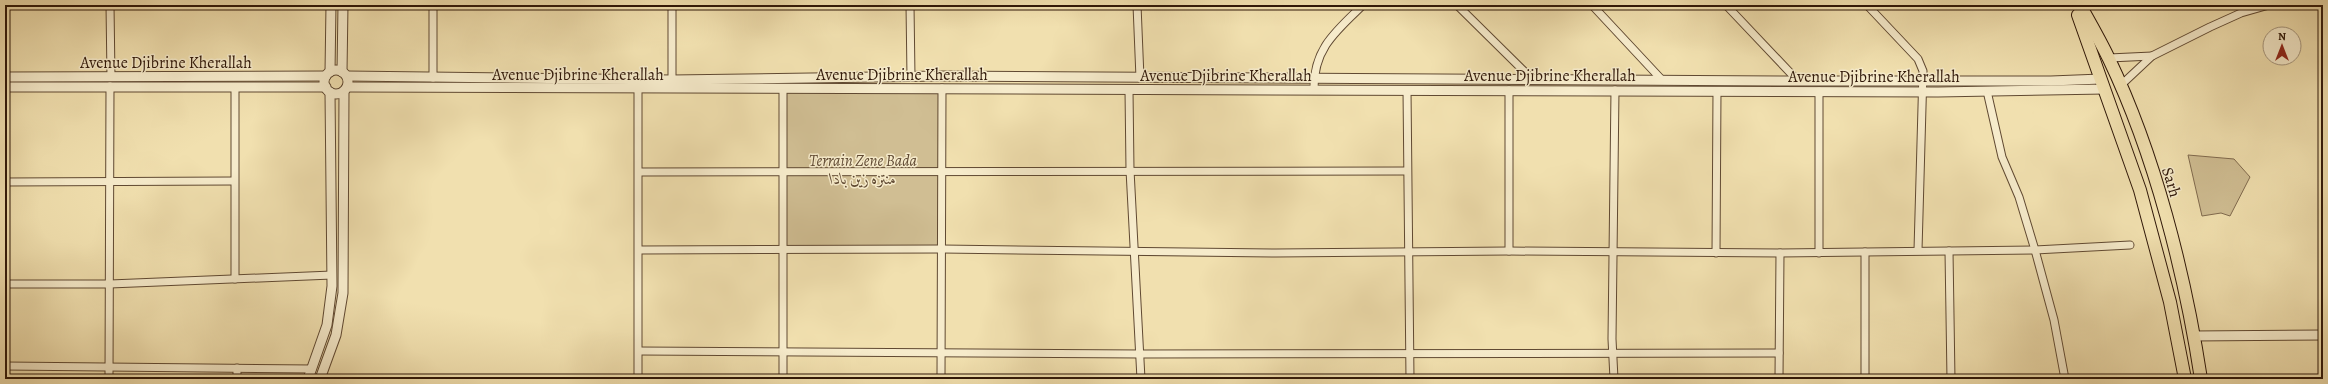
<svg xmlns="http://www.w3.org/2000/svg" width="2328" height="384" font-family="Alegreya,Amiri,serif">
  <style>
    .green { fill: #d0be93; stroke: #806a4e }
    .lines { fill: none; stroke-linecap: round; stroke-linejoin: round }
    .minor-casing { stroke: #604932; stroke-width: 9 }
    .tertiary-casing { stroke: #604932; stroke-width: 11 }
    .trunk-casing { stroke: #2f1708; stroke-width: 14 }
    .minor { stroke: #f6ebcb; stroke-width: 7 }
    .tertiary { stroke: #f6ebcb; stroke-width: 9 }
    .trunk { stroke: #f1e0af; stroke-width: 12 }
    .labels { text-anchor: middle; stroke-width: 3; stroke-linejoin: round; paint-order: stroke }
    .street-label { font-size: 16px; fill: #2f1708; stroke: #f6ebcb }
    .park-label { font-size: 16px; font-style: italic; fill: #5f4932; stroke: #f6ebcb }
  </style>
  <rect width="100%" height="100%" fill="#f1e0af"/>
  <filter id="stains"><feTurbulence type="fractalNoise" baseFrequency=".005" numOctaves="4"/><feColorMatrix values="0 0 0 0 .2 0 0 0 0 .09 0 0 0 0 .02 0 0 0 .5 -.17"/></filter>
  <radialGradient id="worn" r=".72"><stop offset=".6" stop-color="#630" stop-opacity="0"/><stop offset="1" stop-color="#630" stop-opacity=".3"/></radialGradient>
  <g class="green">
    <polygon points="783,88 942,88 942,249 784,250"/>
    <polygon points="2188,155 2234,159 2250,177 2230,216 2221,213 2202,216"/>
  </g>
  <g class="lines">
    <defs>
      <g id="minor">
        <polyline points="110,5 111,77"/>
        <polyline points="910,5 911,77"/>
        <polyline points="1137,5 1140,78"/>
        <polyline points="1457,5 1531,78"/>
        <polyline points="1592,5 1662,80"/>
        <polyline points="1726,5 1798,81"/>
        <polyline points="1867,5 1918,59 1923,71 1918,250"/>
        <polyline points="2109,58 2152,56"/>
        <polyline points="433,78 433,5"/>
        <polyline points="672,85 672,5"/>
        <polyline points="2120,86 2152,56 2210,27 2241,13 2269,5"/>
        <polyline points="783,88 783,379"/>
        <polyline points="1129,90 1130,170 1141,379"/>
        <path d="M1314,90C1313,49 1336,31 1363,5"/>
        <polyline points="1407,90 1410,379"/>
        <polyline points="1509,90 1509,251"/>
        <polyline points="1819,91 1819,253"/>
        <polyline points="1987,91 2002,157 2019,197 2035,250 2054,320 2065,379"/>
        <polyline points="640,172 1406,171"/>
        <polyline points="5,182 234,181"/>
        <polyline points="639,250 942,249 1276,253 1509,251 1780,253 2035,250 2130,245"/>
        <polyline points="1949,251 1951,379"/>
        <polyline points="1865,252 1865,379"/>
        <polyline points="1716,253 1717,91"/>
        <polyline points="235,279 235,87"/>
        <polyline points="5,284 110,284 332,275"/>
        <polyline points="639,351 1141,354 1779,353"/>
        <polyline points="5,366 312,369"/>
        <polyline points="109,379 110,86"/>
        <polyline points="237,379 237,368"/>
        <polyline points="638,379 638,89"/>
        <polyline points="941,379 942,88"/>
        <polyline points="1614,379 1612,339 1615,90"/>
        <polyline points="1779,379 1780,253"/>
      </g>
      <g id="tertiary">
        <circle cx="336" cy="82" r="12"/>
        <polyline points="330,72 331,5"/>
        <polyline points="342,72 343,5"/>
        <polyline points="347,76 672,80 940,76 1798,81 2051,81 2101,79"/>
        <polyline points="5,77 326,76"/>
        <polyline points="5,87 326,87"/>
        <polyline points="347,87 1938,92 2105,89"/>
        <polyline points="2193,336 2323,335"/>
        <polyline points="308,379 327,325 332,286 330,92"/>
        <polyline points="320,379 336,335 343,293 344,91"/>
      </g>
      <g id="trunk">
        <path d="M2080,5C2090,23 2100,40 2109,59C2155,155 2185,274 2201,379"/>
        <polyline points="2078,15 2140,190 2170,302 2185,379"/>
      </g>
    </defs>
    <use href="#minor" class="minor-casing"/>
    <use href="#tertiary" class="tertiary-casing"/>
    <use href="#trunk" class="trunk-casing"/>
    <use href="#minor" class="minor"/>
    <use href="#tertiary" class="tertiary"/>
    <use href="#trunk" class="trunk"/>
  </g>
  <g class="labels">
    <g class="street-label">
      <text x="166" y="68">Avenue Djibrine Kherallah</text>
      <text x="578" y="80">Avenue Djibrine Kherallah</text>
      <text x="902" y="80">Avenue Djibrine Kherallah</text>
      <text x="1226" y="81">Avenue Djibrine Kherallah</text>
      <text x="1550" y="81">Avenue Djibrine Kherallah</text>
      <text x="1874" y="82">Avenue Djibrine Kherallah</text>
      <text transform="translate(2172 182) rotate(73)" y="6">Sarh</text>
    </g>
    <g class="park-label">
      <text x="863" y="166">Terrain Zene Bada<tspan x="863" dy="18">منتزه زين بادا</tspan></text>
    </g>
  </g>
  <rect width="2328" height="384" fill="none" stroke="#f1e0af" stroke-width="20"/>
  <rect x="6" y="6" width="2316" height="372" fill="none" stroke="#2f1708" stroke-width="2"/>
  <rect x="10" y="10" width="2308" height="364" fill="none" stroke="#2f1708"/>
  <g transform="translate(2282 46)"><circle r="19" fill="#f6ebcb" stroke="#a6967d"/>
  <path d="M0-3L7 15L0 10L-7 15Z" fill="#8f2418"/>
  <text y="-6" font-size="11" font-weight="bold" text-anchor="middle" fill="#2f1708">N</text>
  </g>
  <rect width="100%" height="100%" filter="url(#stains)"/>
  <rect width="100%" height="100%" fill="url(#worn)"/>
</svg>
